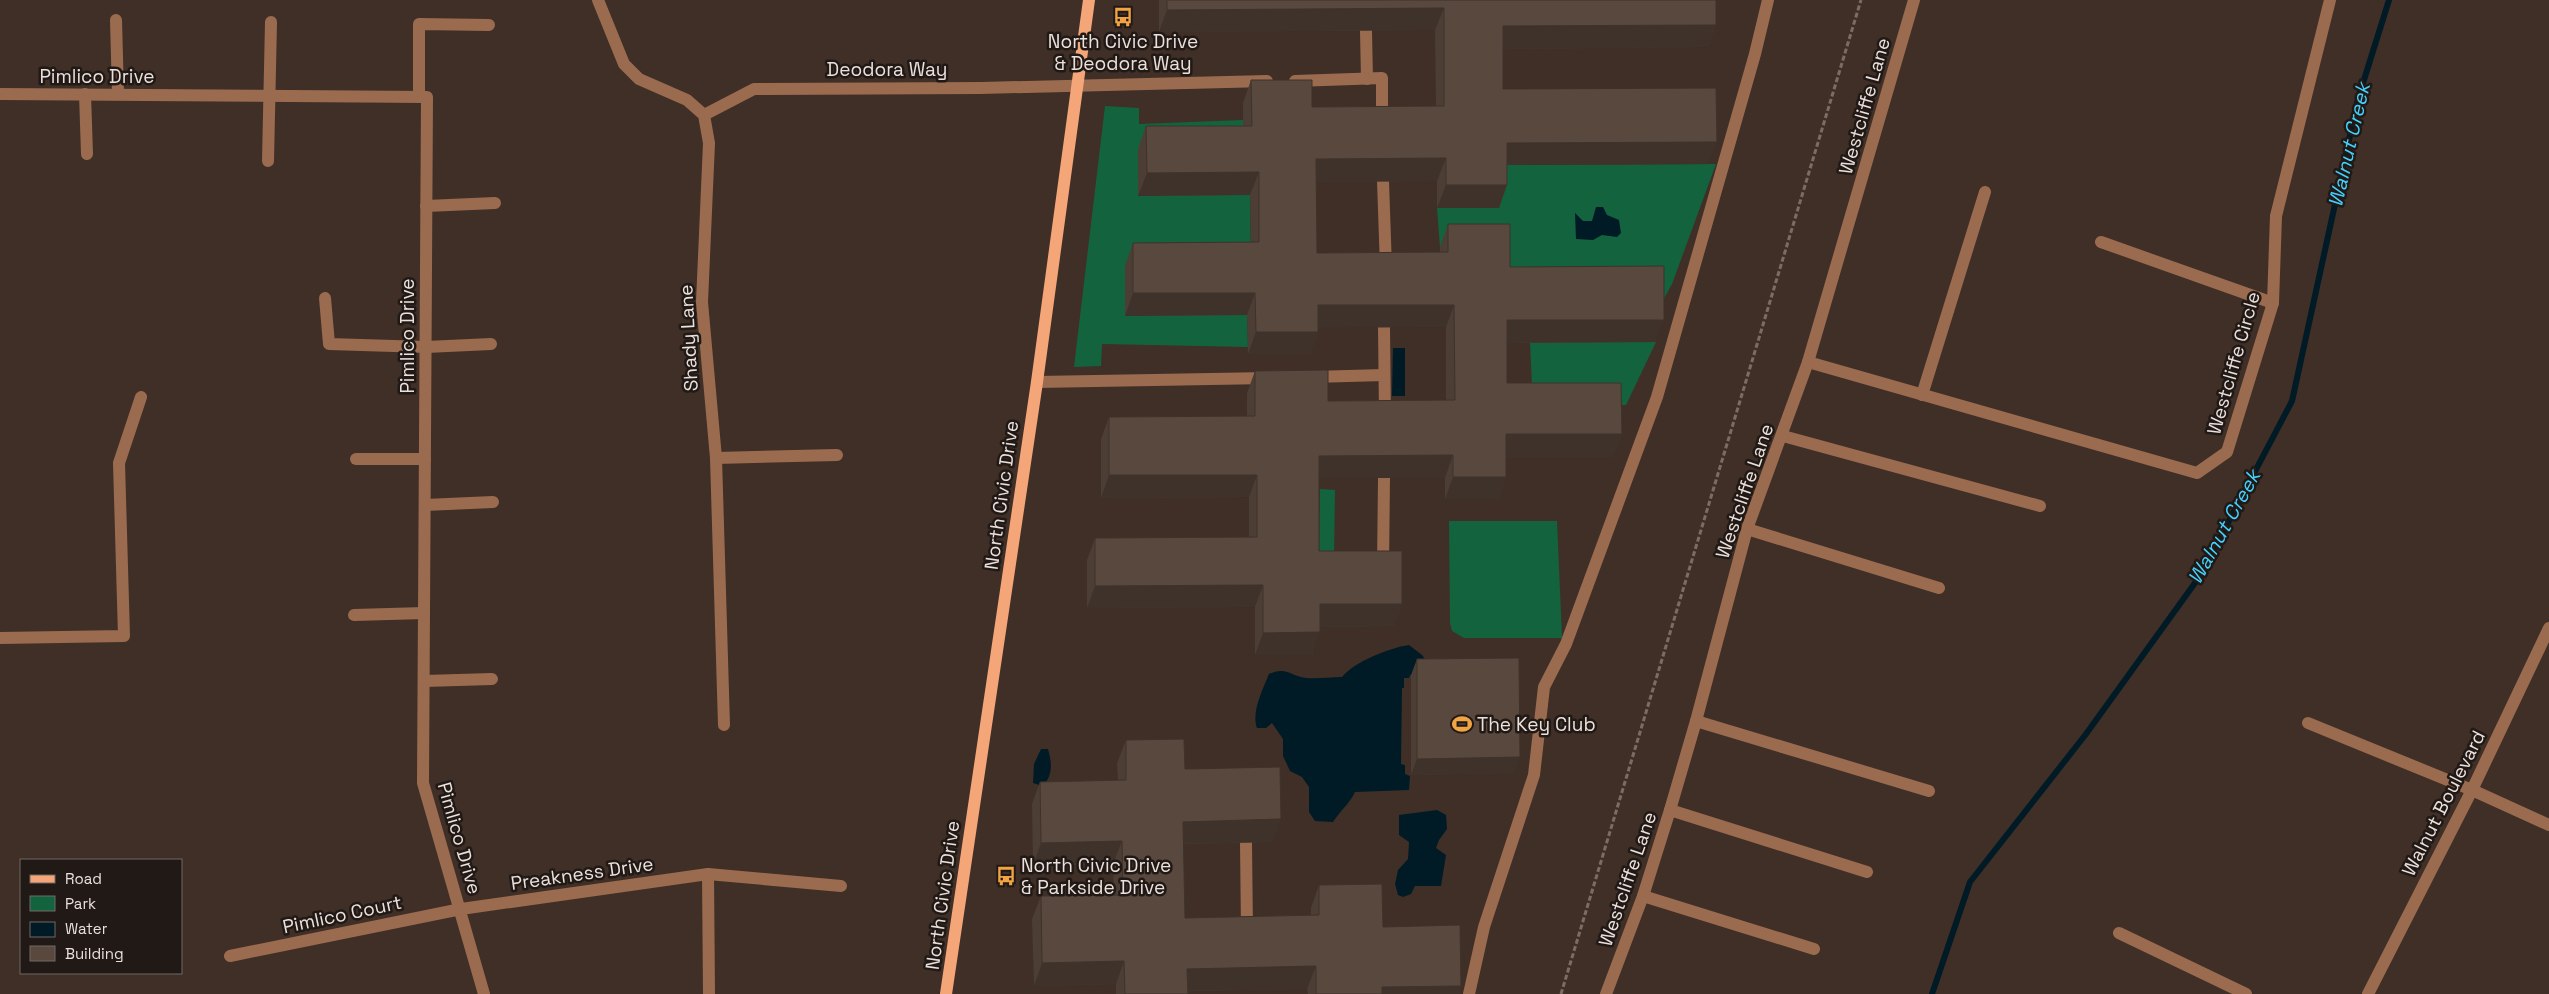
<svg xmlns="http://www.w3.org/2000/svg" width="2549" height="994" font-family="'Space Grotesk',sans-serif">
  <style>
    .green { fill: #13643e }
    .water { fill: #001b25 }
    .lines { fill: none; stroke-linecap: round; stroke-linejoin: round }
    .stream { stroke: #001b25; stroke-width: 6 }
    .path { stroke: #7b6d66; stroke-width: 3; stroke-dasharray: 5 2.5; stroke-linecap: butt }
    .minor { stroke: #9b6b4f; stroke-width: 12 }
    .major { stroke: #f5a678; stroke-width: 12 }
    .wall { fill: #4c3e35 }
    .shaded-wall { fill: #3e322b }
    .building { fill: #58483e; stroke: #3e322b }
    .labels { text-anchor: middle; stroke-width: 5; stroke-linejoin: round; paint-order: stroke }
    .poi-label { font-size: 19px; fill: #ebe0db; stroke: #201915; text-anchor: start }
    .street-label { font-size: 19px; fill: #ebe0db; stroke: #201915 }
    .water-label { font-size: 20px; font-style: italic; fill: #43d2ff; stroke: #201915 }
  </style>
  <rect width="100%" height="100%" fill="#3f2f27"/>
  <g class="green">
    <polygon points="1105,106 1139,108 1139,124 1243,120 1244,148 1250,195 1251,265 1125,315 1247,315 1248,347 1102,344 1101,366 1074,367"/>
    <polygon points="1716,164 1672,284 1657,311 1502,289 1440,247 1437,208 1499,207 1499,165"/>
    <polygon points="1530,342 1656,342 1626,405 1533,406"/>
    <polygon points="1320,489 1335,490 1334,559 1319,559"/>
    <polygon points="1449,521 1557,521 1562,638 1464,638 1452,631 1450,623"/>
  </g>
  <g class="water">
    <polygon points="1596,207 1603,207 1607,215 1619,220 1621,233 1617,237 1602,235 1593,240 1576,239 1575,213 1583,221 1592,221"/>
    <polygon points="1393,348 1405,348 1405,396 1392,396"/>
    <path d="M1409,645L1422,655L1429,665L1424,675H1410L1409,678H1404V688H1402L1401,764L1405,765V774L1410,776L1409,790L1355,792C1350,803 1340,811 1333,822L1315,821L1309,812V787L1302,777L1290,771L1283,756V739L1272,723L1266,728H1257C1251,712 1263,689 1269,674C1287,666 1290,676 1306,678C1318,679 1330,677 1342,677C1354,662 1389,648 1409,645Z"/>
    <path d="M1041,749H1048C1052,763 1053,775 1043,786L1033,783L1034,764Z"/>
    <polygon points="1437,810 1446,815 1447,829 1439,840 1436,848 1446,855 1441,886 1415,886 1411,894 1403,897 1398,895 1395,884 1398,870 1408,859 1409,842 1399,835 1399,815"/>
  </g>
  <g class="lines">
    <polyline class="stream" points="1932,994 1970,882 2086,734 2200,576 2292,401 2358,99 2389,0"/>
    <polyline class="path" points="1561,994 1861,0"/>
    <g class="minor">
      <polyline points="598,0 624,64 639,79 687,100 704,115 709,143 702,302 716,458 724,725"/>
      <polyline points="116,20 118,94"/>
      <polyline points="1366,31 1367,79"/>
      <polyline points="1295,81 1382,78 1382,124"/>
      <polyline points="0,94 427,97 423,783 484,994"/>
      <polyline points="85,94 87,154"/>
      <polyline points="419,97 419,24 489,25"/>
      <polyline points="704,115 754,89 981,88 1267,81"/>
      <polyline points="268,161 271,22"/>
      <polyline points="1383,181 1386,268"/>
      <polyline points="426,206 495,203"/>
      <polyline points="2101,242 2273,303"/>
      <polyline points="325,298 329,344 426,347 491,344"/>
      <polyline points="1384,327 1385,417"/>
      <polyline points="1808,362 2197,473 2227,452 2273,303 2276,216 2330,0"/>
      <polyline points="1312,377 1384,375"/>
      <polyline points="1037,382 1269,378"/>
      <polyline points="1922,395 1985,192"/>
      <polyline points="1783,436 2040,506"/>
      <polyline points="716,458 837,455"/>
      <polyline points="356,459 425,459"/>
      <polyline points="425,505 493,502"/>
      <polyline points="1747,529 1939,588"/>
      <polyline points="1383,568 1384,478"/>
      <polyline points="354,615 424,613"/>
      <polyline points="0,638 124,636 119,463 141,397"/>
      <polyline points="424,681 492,679"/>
      <polyline points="1696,721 1929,791"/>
      <polyline points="2308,723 2472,790 2549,825"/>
      <polyline points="1670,810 1867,872"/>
      <polyline points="1246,843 1247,932"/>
      <polyline points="708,874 709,994"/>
      <polyline points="1643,896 1814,949"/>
      <polyline points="2119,933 2246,994"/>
      <polyline points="230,956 461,909 708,874 841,886"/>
      <polyline points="1469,994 1484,927 1534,775 1544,687 1566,644 1657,397 1755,54 1768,0"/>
      <polyline points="1606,994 1643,896 1670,810 1696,721 1747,529 1808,362 1914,0"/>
      <polyline points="2368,994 2472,790 2549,628"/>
    </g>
    <polyline class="major" points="946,994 1037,382 1089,0"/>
  </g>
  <g class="wall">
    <polygon points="1159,0 1716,0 1716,25 1708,47 1503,49 1503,89 1708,164 1507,165 1499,208 1437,208 1437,181 1316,182 1317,253 1440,252 1440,247 1448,224 1510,267 1656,342 1507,343 1507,383 1622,434 1613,457 1506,457 1506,477 1498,499 1445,499 1445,478 1319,478 1319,551 1402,604 1394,626 1320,627 1312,655 1255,655 1255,607 1087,608 1087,560 1095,538 1249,537 1249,497 1101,498 1101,439 1109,417 1247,416 1247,393 1255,371 1328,401 1446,400 1446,327 1318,327 1318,332 1310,354 1248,354 1247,315 1125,316 1125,266 1133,243 1251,242 1250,195 1138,196 1138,149 1146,126 1243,126 1243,103 1251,80 1312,107 1436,106 1435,30 1159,32"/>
    <polygon points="1417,659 1514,773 1411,775 1411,675"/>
    <polygon points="1126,740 1185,769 1273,842 1183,844 1185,918 1311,915 1311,908 1319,885 1383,927 1461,986 1458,994 1308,994 1307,989 1188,991 1188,994 1116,994 1116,984 1034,986 1032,919 1041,896 1114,895 1113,864 1033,865 1032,804 1040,782 1118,780 1117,763"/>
  </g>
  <g class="shaded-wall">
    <polygon points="1444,8 1435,30 1159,32 1167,10"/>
    <polygon points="1716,25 1708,47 1495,49 1503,26"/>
    <polygon points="1717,142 1708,164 1499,165 1507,143"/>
    <polygon points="1446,158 1437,181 1308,182 1316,159"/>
    <polygon points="1259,172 1250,195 1138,196 1147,173"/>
    <polygon points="1446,185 1507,185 1499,208 1437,208"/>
    <polygon points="1133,293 1255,293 1247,315 1125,316"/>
    <polygon points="1318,305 1454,305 1446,327 1310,328"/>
    <polygon points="1507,320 1664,320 1656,342 1499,343"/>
    <polygon points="1256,332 1318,332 1310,354 1248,354"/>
    <polygon points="1506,434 1622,434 1613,457 1498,457"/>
    <polygon points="1453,455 1445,478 1311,478 1319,456"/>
    <polygon points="1109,475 1257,475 1249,497 1101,498"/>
    <polygon points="1453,477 1506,477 1498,499 1445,499"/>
    <polygon points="1263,585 1255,607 1087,608 1095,586"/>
    <polygon points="1320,604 1402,604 1394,626 1312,627"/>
    <polygon points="1320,632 1312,655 1255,655 1263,633"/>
    <polygon points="1520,757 1514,773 1411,775 1417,759"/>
    <polygon points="1281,819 1273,842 1174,844 1183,822"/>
    <polygon points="1122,841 1113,864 1033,865 1041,843"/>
    <polygon points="1124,961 1116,984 1034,986 1042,963"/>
    <polygon points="1316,966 1307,989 1179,991 1187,969"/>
    <polygon points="1461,986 1458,994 1379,994 1382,987"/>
  </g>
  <g class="building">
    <polygon points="1167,0 1716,0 1716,25 1503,26 1503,89 1716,88 1717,142 1507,143 1507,185 1446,185 1446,158 1316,159 1317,253 1448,252 1448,224 1510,224 1510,267 1664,266 1664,320 1507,320 1507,383 1621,383 1622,434 1506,434 1506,477 1453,477 1453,455 1319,456 1319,551 1402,551 1402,604 1320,604 1320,632 1263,633 1263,585 1095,586 1095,538 1257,537 1257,475 1109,475 1109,417 1255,416 1255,371 1328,370 1328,401 1455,400 1454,305 1318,305 1318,332 1256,332 1255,293 1133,293 1133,243 1259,242 1259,172 1147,173 1146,126 1252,126 1251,80 1312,80 1312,107 1444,106 1444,8 1167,10"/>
    <polygon points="1519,658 1520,757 1417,759 1417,659"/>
    <polygon points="1184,739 1185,769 1280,767 1281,819 1183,822 1185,918 1319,915 1319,885 1382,884 1383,927 1460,925 1461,986 1382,987 1382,994 1316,994 1316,966 1187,969 1188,994 1125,994 1124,961 1042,963 1041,896 1123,895 1122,841 1041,843 1040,782 1126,780 1126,740"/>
  </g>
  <defs>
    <symbol id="bus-bare" viewBox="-9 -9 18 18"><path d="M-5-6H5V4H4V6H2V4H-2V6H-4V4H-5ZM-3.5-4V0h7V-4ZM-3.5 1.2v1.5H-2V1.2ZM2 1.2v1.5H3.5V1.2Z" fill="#f3a442" stroke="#201915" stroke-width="2.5" paint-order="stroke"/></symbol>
    <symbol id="stadium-bare" viewBox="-9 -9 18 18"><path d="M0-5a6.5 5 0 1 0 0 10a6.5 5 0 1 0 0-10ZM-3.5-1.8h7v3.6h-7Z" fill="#f3a442" stroke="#201915" stroke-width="2.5" paint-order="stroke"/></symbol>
  </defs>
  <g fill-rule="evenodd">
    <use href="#bus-bare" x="1109" y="3" width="28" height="28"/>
    <use href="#stadium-bare" x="1448" y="710" width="28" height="28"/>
    <use href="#bus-bare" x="992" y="862" width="28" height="28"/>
  </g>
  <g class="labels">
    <g class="poi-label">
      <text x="1123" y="48" text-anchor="middle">North Civic Drive<tspan x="1123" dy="22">&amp; Deodora Way</tspan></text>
      <text x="1477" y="731">The Key Club</text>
      <text x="1021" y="872">North Civic Drive<tspan x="1021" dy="22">&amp; Parkside Drive</tspan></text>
    </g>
    <g class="street-label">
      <text x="887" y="76">Deodora Way</text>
      <text x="97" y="83">Pimlico Drive</text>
      <text transform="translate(1864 106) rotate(-74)" y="7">Westcliffe Lane</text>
      <text transform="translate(407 336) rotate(-90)" y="7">Pimlico Drive</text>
      <text transform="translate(688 338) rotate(-93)" y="7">Shady Lane</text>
      <text transform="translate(2233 363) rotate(-74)" y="7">Westcliffe Circle</text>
      <text transform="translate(1744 491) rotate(-71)" y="7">Westcliffe Lane</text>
      <text transform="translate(1001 495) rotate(-82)" y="7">North Civic Drive</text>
      <text transform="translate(2443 803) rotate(-63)" y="7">Walnut Boulevard</text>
      <text transform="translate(460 838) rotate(74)" y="7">Pimlico Drive</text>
      <text transform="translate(582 873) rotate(-8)" y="7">Preakness Drive</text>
      <text transform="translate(1627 879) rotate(-71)" y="7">Westcliffe Lane</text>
      <text transform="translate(942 895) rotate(-82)" y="7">North Civic Drive</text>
      <text transform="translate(342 914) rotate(-12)" y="7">Pimlico Court</text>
    </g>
    <g class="water-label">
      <text transform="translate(2349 145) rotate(-77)" y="7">Walnut Creek</text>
      <text transform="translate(2224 527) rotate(-61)" y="7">Walnut Creek</text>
    </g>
  </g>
  <rect x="20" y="859" width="162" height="115" fill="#201915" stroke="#716964"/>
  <rect x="30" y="875" width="25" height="8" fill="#f5a678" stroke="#716964"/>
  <text x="65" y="884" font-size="15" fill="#ebe0db">Road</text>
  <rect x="30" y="896" width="25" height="15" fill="#13643e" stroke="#716964"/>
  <text x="65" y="909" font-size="15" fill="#ebe0db">Park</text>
  <rect x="30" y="922" width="25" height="15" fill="#001b25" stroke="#716964"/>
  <text x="65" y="934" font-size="15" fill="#ebe0db">Water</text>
  <rect x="30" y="946" width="25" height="15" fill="#58483e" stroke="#716964"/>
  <text x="65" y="959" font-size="15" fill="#ebe0db">Building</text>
</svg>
